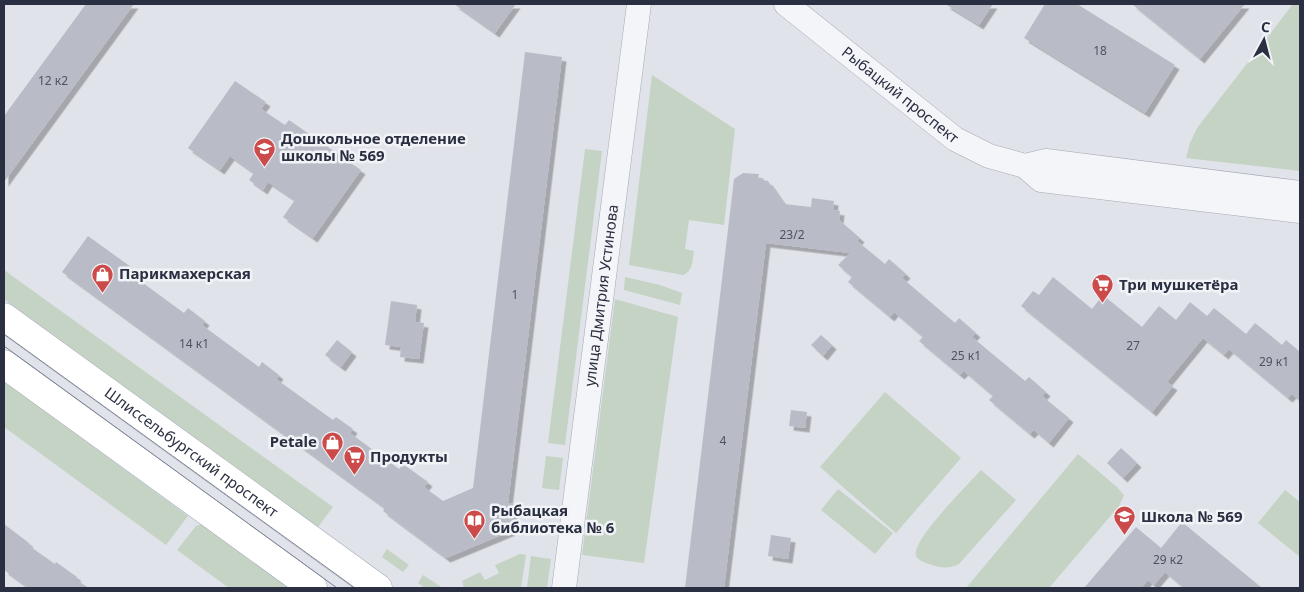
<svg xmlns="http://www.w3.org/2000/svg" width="1304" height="592" font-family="'Noto Sans',sans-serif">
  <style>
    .green { fill: #c4d3c3 }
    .building { fill: #b9bcc6; filter: url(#shadow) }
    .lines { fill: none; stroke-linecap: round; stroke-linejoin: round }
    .minor-casing { stroke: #a6a9b4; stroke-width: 25 }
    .major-casing { stroke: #a1a6b5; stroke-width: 29 }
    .minor { stroke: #f4f5f8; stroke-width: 24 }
    .major { stroke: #fff; stroke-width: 28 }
    .tram { stroke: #7b8093; stroke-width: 1 }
    .labels { text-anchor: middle; stroke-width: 5; stroke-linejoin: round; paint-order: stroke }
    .number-label { font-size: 12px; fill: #4e5262 }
    .street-label { font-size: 15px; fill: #2a2f41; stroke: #f1f3f7 }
    .poi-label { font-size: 15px; font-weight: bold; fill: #2a2f41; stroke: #f1f3f7; text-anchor: start }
  </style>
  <defs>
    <filter id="shadow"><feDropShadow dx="4.5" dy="4.5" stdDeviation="0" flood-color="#0004"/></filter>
  </defs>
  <rect width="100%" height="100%" fill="#e1e3ea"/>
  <g class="green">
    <polygon points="1293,4 1300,4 1300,171 1186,158 1190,143 1197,128"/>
    <path d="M652,75L735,129L724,225L689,220L685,249L694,251C692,262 693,271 683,275L629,265Z"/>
    <polygon points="585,149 602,151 565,445 548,443"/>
    <polygon points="4,270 333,507 318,527 4,299"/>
    <polygon points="625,277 660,285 682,293 680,305 624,290"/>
    <polygon points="615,299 678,317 644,563 582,555"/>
    <polygon points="4,381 188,516 166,545 4,427"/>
    <polygon points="885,392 961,458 896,533 820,467"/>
    <polygon points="1078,454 1117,487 1124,495 1119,506 1049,588 966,588"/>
    <polygon points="546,456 563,458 559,490 542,488"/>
    <path d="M981,470L1016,500L959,564C949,569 940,568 929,564C925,563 918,560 916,556C911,540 970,483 981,470Z"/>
    <polygon points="838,489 893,533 875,554 821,510"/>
    <polygon points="1285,490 1300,502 1300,557 1258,523"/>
    <polygon points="204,523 294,588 229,588 177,550 196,526"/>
    <polygon points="387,549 409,565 403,572 382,557"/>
    <polygon points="520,554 526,555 521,588 464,588 462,581 480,572 485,580 499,573 495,565"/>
    <polygon points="531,556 551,559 547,588 527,588"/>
    <polygon points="423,575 443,588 425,588 418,583"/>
  </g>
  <g class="building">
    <polygon points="86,4 134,4 4,182 4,116"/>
    <polygon points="454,4 516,4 495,33"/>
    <polygon points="945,4 993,4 979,25"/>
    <polygon points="1045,4 1077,4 1175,65 1145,113 1024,38"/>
    <polygon points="1132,4 1245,4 1200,59"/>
    <polygon points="525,52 562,57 508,503 515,504 511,531 446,558 383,511 385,508 62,272 88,236 131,267 128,272 184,313 188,308 205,321 202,325 259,367 262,362 279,375 276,379 333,420 336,417 353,429 350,433 399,469 403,464 428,482 424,487 443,501 473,488"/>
    <polygon points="235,81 266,102 261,109 285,125 289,120 361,170 313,238 283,217 295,200 268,182 263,190 249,180 254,173 230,156 220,170 188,148"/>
    <polygon points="743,173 759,174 758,179 768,181 784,204 811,207 812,198 834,201 833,210 840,211 839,220 860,238 857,241 885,264 889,259 906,274 902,278 955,323 959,318 976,333 972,337 1025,381 1029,377 1046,392 1042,396 1069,418 1049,443 1034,430 1030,434 989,400 993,396 964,371 960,375 919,341 923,337 894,312 890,317 848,282 852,277 838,265 850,253 766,243 724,588 685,588 734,179"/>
    <polygon points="1053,277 1092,309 1103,295 1142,327 1159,306 1176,320 1190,302 1207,316 1214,308 1246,334 1255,323 1282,345 1286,340 1300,352 1300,401 1292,394 1288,398 1229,349 1224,355 1203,338 1167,382 1173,386 1152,412 1021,306 1033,291 1039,295"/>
    <polygon points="391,301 417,305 415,322 424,323 419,359 400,357 401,347 385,345"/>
    <polygon points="821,335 832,345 823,356 811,345"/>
    <polygon points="337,340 352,352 341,367 325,355"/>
    <polygon points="791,410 807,412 805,428 789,426"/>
    <polygon points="1121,448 1137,463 1123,478 1107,463"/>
    <polygon points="1182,522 1262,588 1184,588 1165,572 1154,585 1148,580 1141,588 1084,588 1136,527 1161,548"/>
    <polygon points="4,524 29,543 28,545 55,564 56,562 77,577 75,579 89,588 29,588 4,570"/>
    <polygon points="771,535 791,538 788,559 768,556"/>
  </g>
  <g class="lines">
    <defs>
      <g id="minor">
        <path id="s1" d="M786,4L955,139L989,156L1025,166L1041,180L1300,211"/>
        <polyline points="1025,166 1046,161 1300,193"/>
        <path id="s2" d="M564,588L639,4"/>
      </g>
      <g id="major">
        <path id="s3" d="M4,317L378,588"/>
        <polyline points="4,364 313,588"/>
      </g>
    </defs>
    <use href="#minor" class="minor-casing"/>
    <use href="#major" class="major-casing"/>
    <use href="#minor" class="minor"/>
    <use href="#major" class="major"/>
    <g class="tram">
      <polyline points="4,334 355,588"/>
      <polyline points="4,346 337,588"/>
    </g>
  </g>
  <defs>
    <symbol id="school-pin" viewBox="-11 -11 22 30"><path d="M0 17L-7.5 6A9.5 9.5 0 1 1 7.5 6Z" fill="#cc4a49" stroke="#f1f3f7"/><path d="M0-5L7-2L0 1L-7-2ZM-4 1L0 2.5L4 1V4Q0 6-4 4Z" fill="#fff"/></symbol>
    <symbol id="shop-pin" viewBox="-11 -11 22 30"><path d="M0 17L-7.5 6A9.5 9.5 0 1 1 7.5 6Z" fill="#cc4a49" stroke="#f1f3f7"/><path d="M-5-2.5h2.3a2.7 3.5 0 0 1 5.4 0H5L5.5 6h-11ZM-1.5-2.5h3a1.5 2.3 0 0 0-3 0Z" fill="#fff"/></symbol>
    <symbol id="supermarket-pin" viewBox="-11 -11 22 30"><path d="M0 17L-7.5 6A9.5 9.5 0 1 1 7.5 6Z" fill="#cc4a49" stroke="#f1f3f7"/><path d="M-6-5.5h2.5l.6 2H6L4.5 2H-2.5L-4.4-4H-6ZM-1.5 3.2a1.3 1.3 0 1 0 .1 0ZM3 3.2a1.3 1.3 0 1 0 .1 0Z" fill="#fff"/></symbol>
    <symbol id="library-pin" viewBox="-11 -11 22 30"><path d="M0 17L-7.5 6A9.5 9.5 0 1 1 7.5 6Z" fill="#cc4a49" stroke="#f1f3f7"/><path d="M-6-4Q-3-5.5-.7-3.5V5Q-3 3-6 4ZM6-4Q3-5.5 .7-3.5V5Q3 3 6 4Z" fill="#fff"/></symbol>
  </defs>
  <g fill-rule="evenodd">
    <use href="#school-pin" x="252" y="136" width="25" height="34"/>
    <use href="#shop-pin" x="90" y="262" width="25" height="34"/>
    <use href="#supermarket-pin" x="1090" y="272" width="25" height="34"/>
    <use href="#shop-pin" x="320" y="430" width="25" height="34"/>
    <use href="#supermarket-pin" x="342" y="444" width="25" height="34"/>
    <use href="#school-pin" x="1112" y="504" width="25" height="34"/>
    <use href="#library-pin" x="462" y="508" width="25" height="34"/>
  </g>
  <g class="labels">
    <g class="number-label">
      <text x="1100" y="55">18</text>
      <text x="53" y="85">12 к2</text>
      <text x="792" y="239">23/2</text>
      <text x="515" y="299">1</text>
      <text x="194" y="348">14 к1</text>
      <text x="1133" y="350">27</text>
      <text x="966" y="360">25 к1</text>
      <text x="1274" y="366">29 к1</text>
      <text x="723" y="445">4</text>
      <text x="1168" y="564">29 к2</text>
    </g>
    <g class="street-label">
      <text dy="5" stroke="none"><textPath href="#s1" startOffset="146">Рыбацкий проспект</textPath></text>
      <text dy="5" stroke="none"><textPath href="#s2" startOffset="295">улица Дмитрия Устинова</textPath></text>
      <text dy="5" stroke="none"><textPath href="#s3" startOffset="231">Шлиссельбургский проспект</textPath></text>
    </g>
    <g class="poi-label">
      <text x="281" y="144">Дошкольное отделение<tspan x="281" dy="17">школы № 569</tspan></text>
      <text x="119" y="279">Парикмахерская</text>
      <text x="1119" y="290">Три мушкетёра</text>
      <text x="317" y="447" text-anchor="end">Petale</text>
      <text x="370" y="462">Продукты</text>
      <text x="491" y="516">Рыбацкая<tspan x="491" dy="17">библиотека № 6</tspan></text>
      <text x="1141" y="522">Школа № 569</text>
    </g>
  </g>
  <rect width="1304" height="592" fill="none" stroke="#2a2f41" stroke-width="10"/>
  <g transform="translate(1264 40) rotate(7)" stroke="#f1f3f7" stroke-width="4" paint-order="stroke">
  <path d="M0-4L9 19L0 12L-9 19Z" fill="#2a2f41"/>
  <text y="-8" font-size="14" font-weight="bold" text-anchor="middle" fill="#2a2f41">С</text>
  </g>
</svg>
